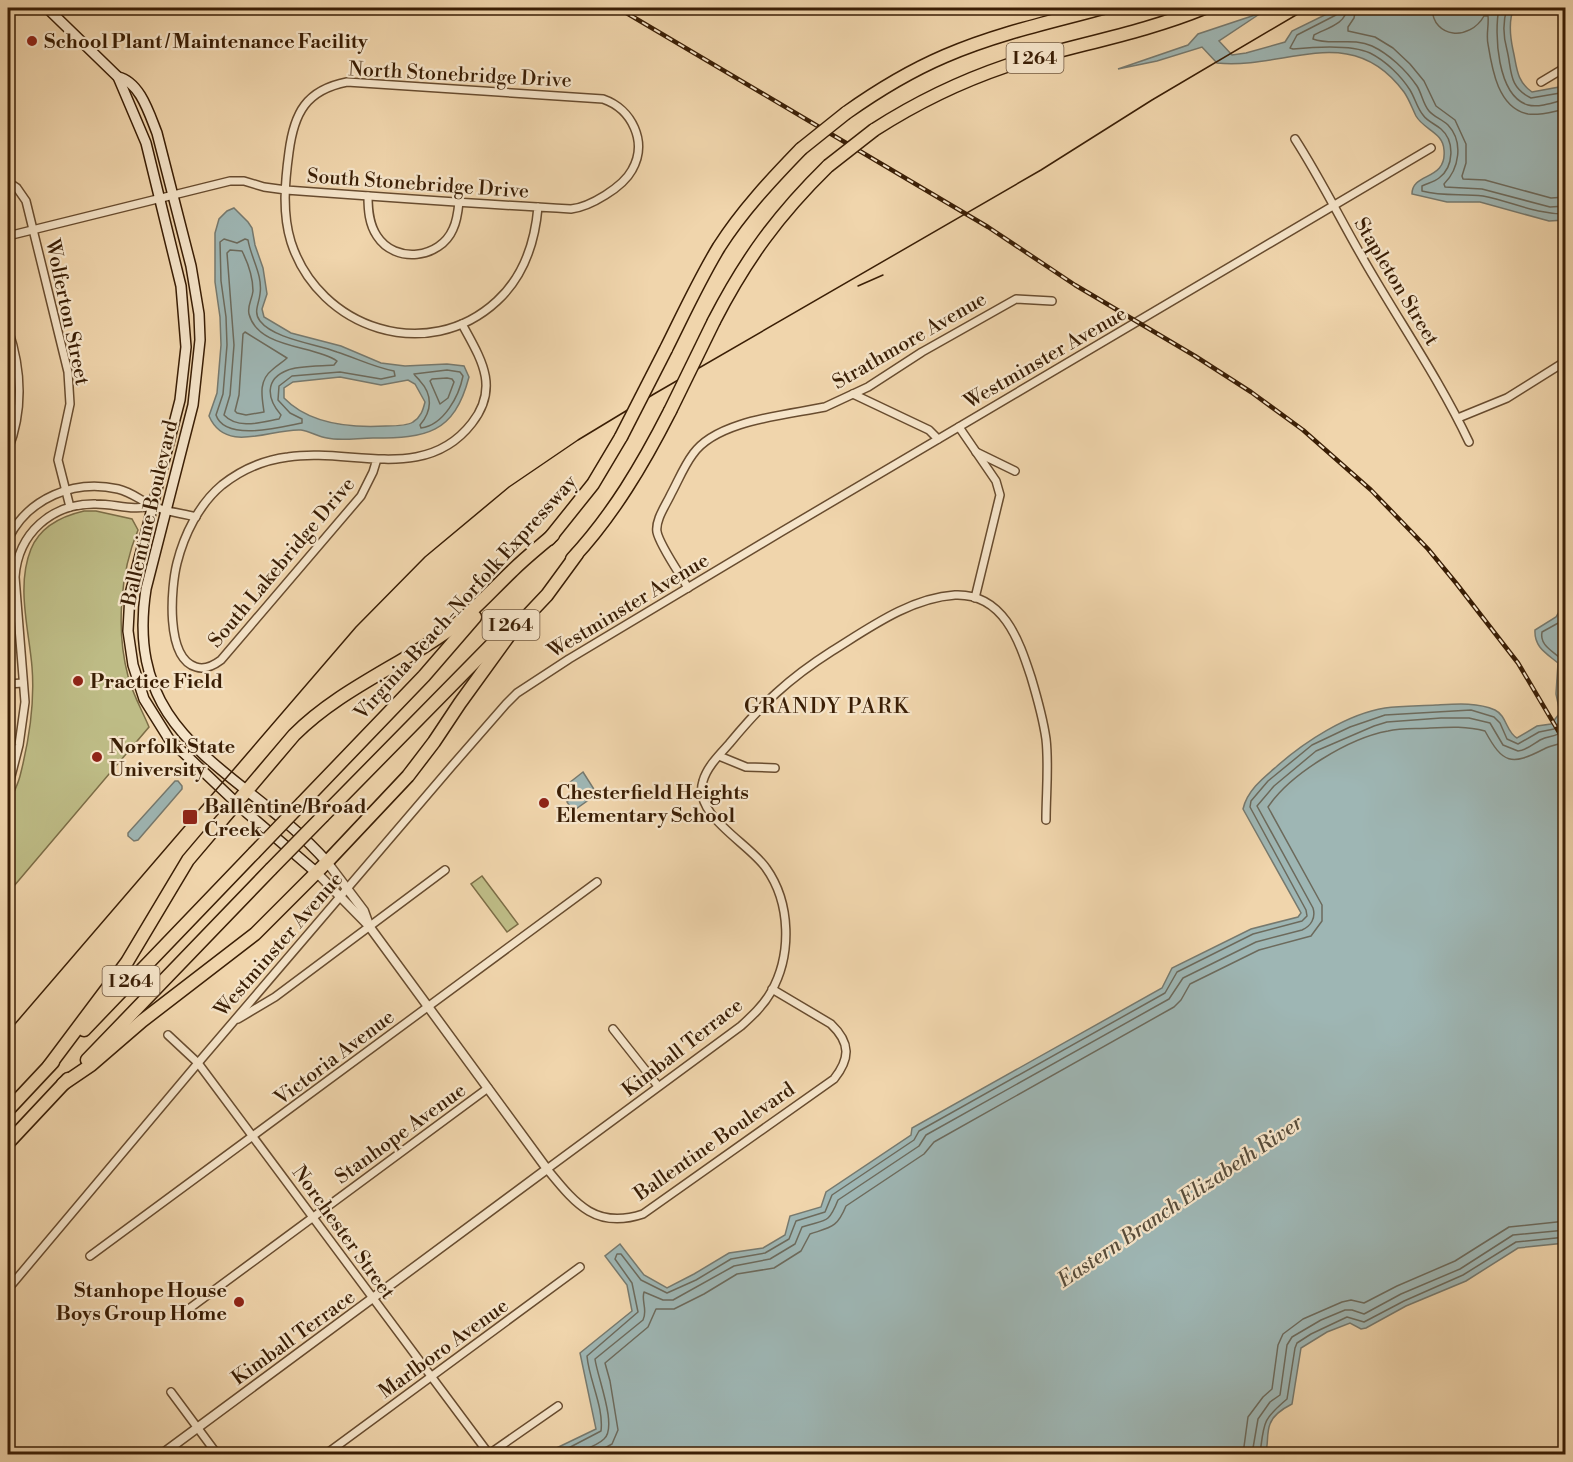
<svg xmlns="http://www.w3.org/2000/svg" width="1573" height="1462" font-family="'Libre Bodoni',serif">
  <style>
    .green { fill: #bebc86; stroke: #7c6d46; stroke-width: 1.5 }
    .water { fill: #9eb6b4; stroke: #76796e; stroke-width: 1.5; fill-rule: evenodd }
    .lines { fill: none; stroke-linecap: round; stroke-linejoin: round }
    .shore { stroke: #6c6a5c; stroke-width: 1.5 }
    .minor-casing { stroke: #684c2f; stroke-width: 10 }
    .tertiary-casing { stroke: #684c2f; stroke-width: 11 }
    .secondary-casing { stroke: #3a1e05; stroke-width: 12 }
    .motorway-casing { stroke: #3a1e05; stroke-width: 15 }
    .minor { stroke: #f5e4c9; stroke-width: 7 }
    .tertiary { stroke: #f5e4c9; stroke-width: 8 }
    .secondary { stroke: #f5e4c9; stroke-width: 9 }
    .motorway { stroke: #f0d5ac; stroke-width: 12 }
    .tram { stroke: #3a1e05; stroke-width: 1.5 }
    .rail-casing { stroke: #3a1e05; stroke-width: 4.5 }
    .rail { stroke: #f5e4c9; stroke-width: 2; stroke-dasharray: 7; stroke-linecap: butt }
    .motorway-bridge-casing { stroke: #3a1e05; stroke-width: 15; stroke-linecap: butt }
    .motorway-bridge { stroke: #f0d5ac; stroke-width: 12 }
    .poi-dot { fill: #8f2418; stroke: #f5e4c9; stroke-width: 2 }
    .labels { text-anchor: middle; stroke-width: 4.5; stroke-linejoin: round; paint-order: stroke }
    .shield { fill: #f5e4c9; stroke: #725940; stroke-width: 1.5 }
    .shield-label { font-size: 18px; font-weight: bold; fill: #3a1e05 }
    .poi-label { font-size: 20px; font-weight: bold; fill: #3a1e05; stroke: #f5e4c9; text-anchor: start }
    .street-label { font-size: 20px; fill: #3a1e05; stroke: #f5e4c9 }
    .neighbourhood-label { font-size: 21px; letter-spacing: 1.5px; fill: #3a1e05; stroke: #f5e4c9 }
    .water-label { font-size: 21px; font-style: italic; fill: #584c3a; stroke: #f5e4c9 }
  </style>
  <rect width="100%" height="100%" fill="#f0d5ac"/>
  <filter id="stains"><feTurbulence type="fractalNoise" baseFrequency=".00333" numOctaves="4"/><feColorMatrix values="0 0 0 0 .2 0 0 0 0 .09 0 0 0 0 .02 0 0 0 .5 -.17"/></filter>
  <radialGradient id="worn" r=".72"><stop offset=".6" stop-color="#630" stop-opacity="0"/><stop offset="1" stop-color="#630" stop-opacity=".3"/></radialGradient>
  <g class="green">
    <path d="M84,511H96L132,519L138,530C120,573 116,631 128,676C132,693 142,710 149,727L8,893C7,866 5,837 8,811C9,800 17,788 20,776C29,741 35,704 32,667C29,630 16,586 31,549C40,527 62,516 84,511Z"/>
    <polygon points="482,876 518,924 507,932 471,884"/>
  </g>
  <g class="water">
    <path d="M1339,8H1446C1453,11 1463,13 1470,8H1514C1508,21 1510,36 1513,50C1517,67 1516,81 1532,92L1565,86V220L1549,221L1480,202H1447L1412,194C1412,172 1447,181 1444,150C1443,132 1424,130 1416,116C1412,108 1409,99 1404,92C1351,20 1286,70 1217,63L1202,47L1157,61L1118,69L1188,45L1198,34L1261,13L1219,41L1232,55L1246,53L1285,42L1292,31Z"/>
    <path d="M234,208L248,222L252,228L255,245L263,268L267,294L262,309L264,317L291,333L341,346L381,363L405,366L447,364L464,366L469,377C454,434 426,438 373,438C358,438 341,441 327,438C318,437 310,431 301,430C271,428 226,455 209,416L217,393L221,345L220,317L215,282V233L219,219L227,211ZM340,377L381,385L408,380L415,384L425,402C423,410 421,417 413,422C407,426 394,426 386,426C351,428 310,425 284,398V388L293,382Z"/>
    <path d="M1565,601V1243L1518,1248L1466,1281L1406,1306L1366,1328L1361,1329L1350,1323L1327,1332L1301,1348L1292,1404C1284,1408 1273,1415 1270,1424C1266,1434 1269,1445 1265,1454H544L596,1429L580,1353L632,1311L627,1285L605,1256L620,1244L644,1275L667,1288L694,1274L729,1253L763,1248L785,1235L790,1216L821,1207L826,1192L911,1135L912,1128L1162,988L1172,968L1251,929L1298,917L1301,913L1243,809C1247,791 1263,778 1276,767C1304,742 1347,714 1385,708C1401,706 1419,706 1436,705C1455,704 1477,702 1495,710C1507,716 1506,732 1517,738L1537,726L1551,724L1560,713L1556,694L1558,663C1546,653 1534,647 1535,630L1556,617Z"/>
    <polygon points="583,772 597,794 573,811 567,802 578,793 569,783"/>
    <polygon points="175,781 178,781 182,786 182,789 138,840 134,841 128,836 128,833"/>
  </g>
  <g class="lines">
    <g class="shore">
      <path d="M1339,8L1336,15L1297,35L1290,48L1293,49C1313,47 1351,44 1370,53C1386,61 1401,76 1410,90C1415,98 1417,108 1423,115C1427,121 1435,124 1441,129C1455,141 1454,167 1439,178C1434,182 1428,183 1422,186V191C1444,197 1463,193 1483,196C1513,202 1535,214 1566,214"/>
      <path d="M1347,8C1346,24 1327,28 1314,35L1313,39C1331,46 1353,37 1372,46C1389,54 1406,70 1417,86C1422,94 1423,104 1429,111C1434,117 1442,119 1448,125C1464,142 1459,169 1444,184L1445,187L1482,189L1550,207L1566,206"/>
      <polyline points="1356,8 1354,18 1348,27 1348,31 1375,37 1393,48 1410,64 1424,81 1436,106 1455,120 1466,144 1466,163 1462,176 1463,179 1485,180 1551,198 1566,197"/>
      <path d="M1432,8C1433,39 1470,41 1484,16H1488C1489,25 1486,35 1488,44C1492,69 1498,108 1528,114C1540,116 1554,111 1566,109"/>
      <path d="M1499,8C1494,33 1497,96 1528,105C1539,108 1555,102 1566,99"/>
      <path d="M1507,8C1503,21 1503,36 1507,50C1512,70 1508,87 1531,98L1566,92"/>
      <path d="M245,239L248,240C251,258 263,275 260,294C259,304 253,312 260,321C274,339 316,344 337,352C356,358 373,367 394,371L395,376L381,379L340,372L292,376L279,386L278,400L290,413L302,419V423C281,427 225,442 216,415L223,394L227,345L226,317L221,281L220,242L224,239L237,243Z"/>
      <path d="M230,250L242,251C248,263 253,277 253,291C252,300 247,306 249,314C258,349 314,345 337,361L334,365C323,366 296,366 288,370C264,379 267,399 281,415L279,419C262,422 238,430 224,415L230,395L234,345L227,253Z"/>
      <path d="M245,332L287,358C283,362 277,365 272,370C258,381 262,397 264,412L246,415L237,413L235,411L239,395L243,334Z"/>
      <path d="M447,370L460,372L463,376C459,396 444,425 421,428L420,425C432,411 433,395 420,381C418,378 415,376 414,374Z"/>
      <polygon points="447,378 452,379 454,382 448,398 440,404 430,381 432,379"/>
      <path d="M1566,615L1560,622L1542,632C1539,646 1555,652 1563,661L1562,694L1566,711"/>
      <path d="M557,1454L601,1431C604,1407 589,1380 587,1356L638,1312L632,1283L615,1259L617,1254H621L641,1280L667,1293L696,1280L731,1259L765,1253L789,1239L796,1221L825,1212L832,1195L914,1140L919,1131L1165,993L1177,972L1253,934L1302,921L1307,916L1306,910L1250,807L1251,801L1268,781L1312,745L1350,727L1385,715L1471,710L1494,717L1500,723L1507,739L1518,744L1539,732L1554,729L1566,714"/>
      <path d="M574,1454C583,1450 597,1446 604,1439C618,1427 597,1376 595,1359L643,1320C648,1310 641,1301 644,1292L663,1300H673L734,1266L770,1259L795,1244L802,1227C826,1219 828,1225 838,1200L919,1146L926,1135L1169,999L1183,978L1256,942L1302,930C1311,926 1316,918 1313,908L1257,806L1274,786L1316,751L1374,726L1387,722L1441,718H1469L1490,723L1503,745L1518,751C1527,750 1532,745 1540,740C1551,734 1556,739 1566,727"/>
      <path d="M594,1454L612,1444L618,1430L610,1381L605,1363L648,1327L656,1309H674L704,1294L737,1274L774,1268L801,1251L810,1234C831,1227 837,1228 846,1206L924,1154L934,1142L1174,1007L1181,1000L1190,984L1259,950L1311,936L1322,921V905L1268,807C1290,774 1349,738 1388,731C1401,728 1416,729 1430,728C1449,727 1467,726 1485,731C1503,764 1511,766 1544,749C1551,745 1559,745 1566,741"/>
      <polyline points="1243,1454 1248,1417 1263,1397 1272,1389 1278,1345 1283,1334 1303,1319 1342,1302 1351,1300 1364,1303 1397,1286 1455,1261 1509,1227 1566,1221"/>
      <polyline points="1252,1454 1258,1419 1270,1402 1280,1395 1287,1345 1292,1337 1321,1320 1345,1310 1352,1310 1364,1314 1401,1294 1460,1269 1513,1235 1566,1230"/>
      <path d="M1260,1454C1264,1423 1262,1420 1287,1399L1295,1348L1297,1343L1311,1334L1347,1317L1364,1322L1404,1301L1463,1275L1516,1242L1566,1237"/>
    </g>
    <defs>
      <g id="minor">
        <polyline points="1541,82 1566,67"/>
        <path d="M1295,139C1324,184 1347,233 1375,279C1407,333 1442,385 1469,442"/>
        <polyline points="8,182 17,188 26,201 68,372 70,404 58,460 70,507"/>
        <path d="M368,196C368,210 369,224 377,236C395,264 440,259 453,229C457,221 458,212 459,202"/>
        <path d="M8,236L230,181H244L264,187L286,190C381,197 476,204 571,209C590,207 623,187 632,170C648,142 632,109 603,99L347,82C306,90 294,113 289,152C285,181 282,213 291,242C319,329 428,365 497,301C523,277 535,242 538,207"/>
        <path d="M8,329C22,370 24,409 8,450"/>
        <polyline points="853,394 929,430 938,439"/>
        <polyline points="1458,418 1507,398 1566,361"/>
        <polyline points="959,427 996,481 1000,495 975,598"/>
        <polyline points="976,452 1015,471"/>
        <path d="M377,459L373,472L361,496L221,660C213,666 205,670 196,667C165,658 171,587 177,563C184,535 199,504 222,485C241,470 264,460 288,457C350,447 425,484 472,423C500,387 481,359 462,324"/>
        <path d="M8,539C28,498 74,479 118,489C131,492 140,500 151,505C164,512 182,513 196,517"/>
        <path d="M688,588C680,574 660,546 657,532C655,520 666,505 671,494C678,481 684,466 693,454C717,420 787,415 825,407L868,387L922,352L1016,299L1052,301"/>
        <polyline points="8,684 23,683"/>
        <polyline points="8,699 8,706"/>
        <polyline points="719,756 746,767 775,768"/>
        <path d="M8,788L19,745L25,702L15,577C18,533 52,503 96,504C116,504 132,511 152,506"/>
        <path d="M772,989L831,1024C851,1043 850,1059 834,1079L643,1214C595,1230 575,1203 547,1169L741,1026C752,1016 763,1006 771,992C792,955 791,903 766,868C749,843 692,815 703,781C707,767 719,755 729,744C762,704 788,679 832,651C869,628 910,598 955,595C1003,593 1019,640 1031,677C1037,697 1043,718 1046,739C1049,765 1046,794 1046,820"/>
        <polyline points="238,1019 275,997 445,870"/>
        <polyline points="613,1029 658,1086"/>
        <polyline points="168,1035 198,1063 489,1454"/>
        <polyline points="90,1256 597,882"/>
        <polyline points="8,1289 198,1063 451,767 506,704 517,693 569,659 781,532 1431,148"/>
        <polyline points="186,1311 488,1088"/>
        <polyline points="171,1392 217,1454"/>
        <polyline points="326,1454 580,1267"/>
        <polyline points="489,1454 558,1406"/>
      </g>
      <g id="tertiary">
        <polyline points="327,862 364,911 369,925"/>
        <polyline points="162,1454 547,1169 369,926 317,873"/>
      </g>
      <g id="secondary">
        <polyline points="47,8 118,77 146,143 181,286 186,347 180,400 130,594 128,631 133,665 144,699 169,739 246,812 317,873"/>
        <path d="M118,77C140,82 149,113 157,133L191,266L199,314L200,340L193,405L146,589C122,742 245,769 327,862"/>
      </g>
      <g id="motorway">
        <path d="M846,113C877,91 910,71 945,56C996,34 1050,22 1103,8"/>
        <path d="M874,130C916,103 959,82 1006,66C1072,45 1141,34 1204,8"/>
        <path d="M714,321C746,259 778,215 828,166"/>
        <path d="M666,349C683,315 699,280 719,247C742,211 771,180 801,149"/>
        <polyline points="549,539 593,484 621,437"/>
        <path d="M572,559C613,515 643,464 670,411"/>
        <polyline points="302,803 424,676 475,617"/>
        <polyline points="323,816 503,633"/>
        <polyline points="84,1030 254,853"/>
        <polyline points="87,1060 271,869"/>
        <path d="M49,1066L127,962L188,860L294,735C339,690 398,667 449,630C472,613 491,591 512,571C525,558 539,547 553,535"/>
        <polyline points="63,1084 91,1065 142,1021 255,934 327,862 408,776 434,742 460,703 510,634 547,595 577,554"/>
        <polyline points="8,1110 53,1062"/>
        <polyline points="8,1143 68,1079"/>
      </g>
    </defs>
    <use href="#minor" class="minor-casing"/>
    <use href="#tertiary" class="tertiary-casing"/>
    <use href="#secondary" class="secondary-casing"/>
    <use href="#motorway" class="motorway-casing"/>
    <use href="#minor" class="minor"/>
    <use href="#tertiary" class="tertiary"/>
    <use href="#secondary" class="secondary"/>
    <use href="#motorway" class="motorway"/>
    <g class="tram">
      <polyline points="858,286 883,275"/>
      <polyline points="8,1032 356,627 425,557 509,487 578,440 654,394 1041,170 1152,100 1308,8"/>
    </g>
    <defs>
      <polyline id="rail" points="618,8 988,227 1075,285 1195,356 1251,392 1303,430 1371,490 1428,549 1456,583 1518,663 1566,744"/>
    </defs>
    <use href="#rail" class="rail-casing"/>
    <use href="#rail" class="rail"/>
    <defs>
      <g id="motorway-bridge">
        <polyline points="801,149 846,113"/>
        <polyline points="828,166 874,130"/>
        <polyline points="670,411 714,321"/>
        <polyline points="621,437 666,349"/>
        <polyline points="254,853 302,803"/>
        <polyline points="271,869 323,816"/>
      </g>
    </defs>
    <use href="#motorway-bridge" class="motorway-bridge-casing"/>
    <use href="#motorway-bridge" class="motorway-bridge"/>
  </g>
  <g class="poi-dot">
    <circle cx="32" cy="41" r="6"/>
    <circle cx="78" cy="681" r="6"/>
    <circle cx="97" cy="757" r="6"/>
    <circle cx="544" cy="803" r="6"/>
    <rect x="182" y="809" width="16" height="16" rx="3"/>
    <circle cx="239" cy="1302" r="6"/>
  </g>
  <g class="labels">
    <g class="shield">
      <rect x="1006.5" y="43" width="57" height="30" rx="4.5"/>
      <rect x="482.5" y="610" width="57" height="30" rx="4.5"/>
      <rect x="102.5" y="966" width="57" height="30" rx="4.5"/>
    </g>
    <g class="shield-label">
      <text x="1035" y="64">I 264</text>
      <text x="511" y="631">I 264</text>
      <text x="131" y="987">I 264</text>
    </g>
    <g class="poi-label">
      <text x="44" y="48">School Plant / Maintenance Facility</text>
      <text x="90" y="688">Practice Field</text>
      <text x="109" y="753">Norfolk State<tspan x="109" dy="23">University</tspan></text>
      <text x="556" y="799">Chesterfield Heights<tspan x="556" dy="23">Elementary School</tspan></text>
      <text x="204" y="813">Ballentine/Broad<tspan x="204" dy="23">Creek</tspan></text>
      <text x="227" y="1297" text-anchor="end">Stanhope House<tspan x="227" dy="23">Boys Group Home</tspan></text>
    </g>
    <g class="street-label">
      <text transform="translate(460 74) rotate(3)" y="7">North Stonebridge Drive</text>
      <text transform="translate(418 183) rotate(4)" y="7">South Stonebridge Drive</text>
      <text transform="translate(1397 281) rotate(59)" y="7">Stapleton Street</text>
      <text transform="translate(68 312) rotate(78)" y="7">Wolferton Street</text>
      <text transform="translate(909 340) rotate(-30)" y="7">Strathmore Avenue</text>
      <text transform="translate(1045 357) rotate(-30)" y="7">Westminster Avenue</text>
      <text transform="translate(149 513) rotate(-77)" y="7">Ballentine Boulevard</text>
      <text transform="translate(281 562) rotate(-50)" y="7">South Lakebridge Drive</text>
      <text transform="translate(465 597) rotate(-48)" y="7">Virginia Beach-Norfolk Expressway</text>
      <text transform="translate(628 605) rotate(-31)" y="7">Westminster Avenue</text>
      <text transform="translate(278 944) rotate(-49)" y="7">Westminster Avenue</text>
      <text transform="translate(682 1047) rotate(-38)" y="7">Kimball Terrace</text>
      <text transform="translate(334 1057) rotate(-37)" y="7">Victoria Avenue</text>
      <text transform="translate(400 1133) rotate(-36)" y="7">Stanhope Avenue</text>
      <text transform="translate(714 1141) rotate(-35)" y="7">Ballentine Boulevard</text>
      <text transform="translate(344 1232) rotate(54)" y="7">Norchester Street</text>
      <text transform="translate(293 1337) rotate(-36)" y="7">Kimball Terrace</text>
      <text transform="translate(443 1348) rotate(-36)" y="7">Marlboro Avenue</text>
    </g>
    <g class="neighbourhood-label">
      <text x="827" y="713">GRANDY PARK</text>
    </g>
    <g class="water-label">
      <text transform="translate(1180 1201) rotate(-34)" y="7">Eastern Branch Elizabeth River</text>
    </g>
  </g>
  <rect width="1573" height="1462" fill="none" stroke="#f0d5ac" stroke-width="30"/>
  <rect x="9" y="9" width="1555" height="1444" fill="none" stroke="#3a1e05" stroke-width="3"/>
  <rect x="15" y="15" width="1543" height="1432" fill="none" stroke="#3a1e05" stroke-width="1.5"/>
  <rect width="100%" height="100%" filter="url(#stains)"/>
  <rect width="100%" height="100%" fill="url(#worn)"/>
</svg>
